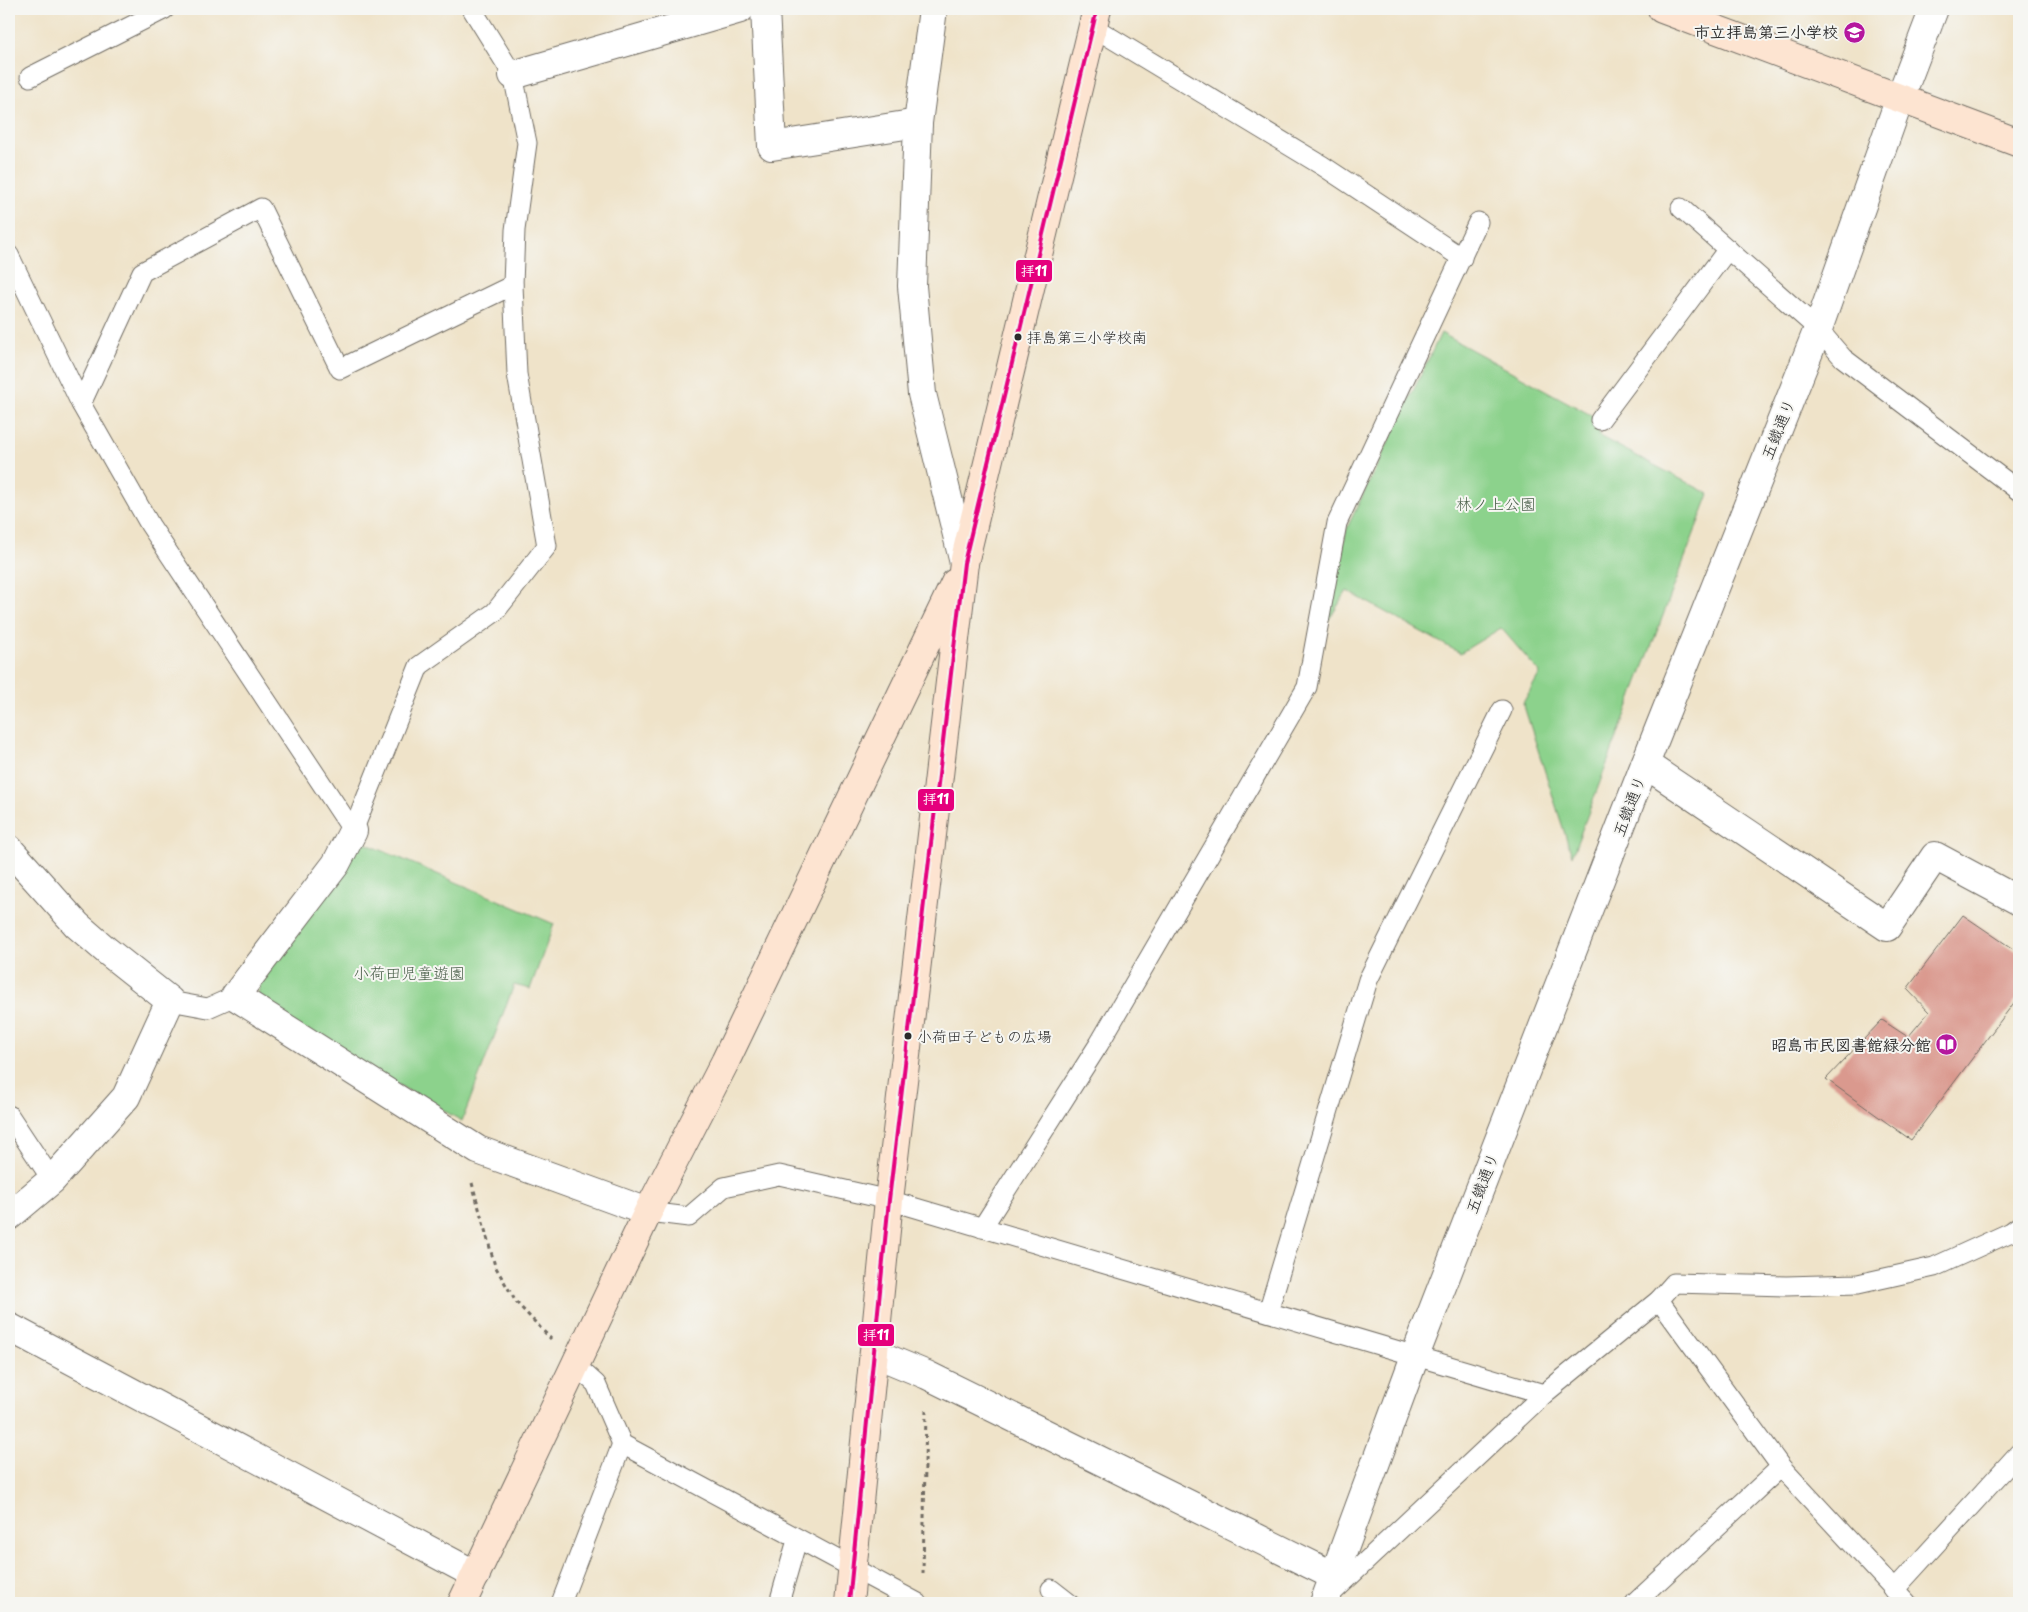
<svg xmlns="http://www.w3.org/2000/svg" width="2028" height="1612" font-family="'Playpen Sans','Klee One',sans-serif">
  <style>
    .green { fill: #8cd28c; stroke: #5c7e5c }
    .building { fill: #da998e }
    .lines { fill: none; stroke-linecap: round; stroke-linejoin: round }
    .lane-casing { stroke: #706b62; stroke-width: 21 }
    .street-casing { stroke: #706b62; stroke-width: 30 }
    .secondary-casing { stroke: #706b62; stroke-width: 30 }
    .path { stroke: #706b62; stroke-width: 3; stroke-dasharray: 4 4; stroke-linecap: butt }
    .lane { stroke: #fff; stroke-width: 19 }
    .street { stroke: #fff; stroke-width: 28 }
    .secondary { stroke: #fde4d1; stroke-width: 28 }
    .bus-1-casing { stroke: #f6f6f2; stroke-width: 8 }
    .bus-1 { stroke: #e5007d; stroke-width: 4 }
    .bus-dot { fill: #2b2b2b; stroke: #f6f6f2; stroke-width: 2 }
    .labels { text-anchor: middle; stroke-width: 4; stroke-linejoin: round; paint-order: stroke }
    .bus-label { font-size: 15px; fill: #2b2b2b; stroke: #f6f6f2; text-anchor: start }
    .poi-label { font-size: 16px; font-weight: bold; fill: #2b2b2b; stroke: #f6f6f2; text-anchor: end }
    .street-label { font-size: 16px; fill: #2b2b2b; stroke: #f6f6f2 }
    .park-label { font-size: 16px; fill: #485d48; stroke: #f6f6f2 }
    .line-badge { stroke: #f6f6f2; stroke-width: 2 }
    .badge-label { font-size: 14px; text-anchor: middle; font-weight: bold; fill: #fff }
  </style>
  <rect width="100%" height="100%" fill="#f6f6f2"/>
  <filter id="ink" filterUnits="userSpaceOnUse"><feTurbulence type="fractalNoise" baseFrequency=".02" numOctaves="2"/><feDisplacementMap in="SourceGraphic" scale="10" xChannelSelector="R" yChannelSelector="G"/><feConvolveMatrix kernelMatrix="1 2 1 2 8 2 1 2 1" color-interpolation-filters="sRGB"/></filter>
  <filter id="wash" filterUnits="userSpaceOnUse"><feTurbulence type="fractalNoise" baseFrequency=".0096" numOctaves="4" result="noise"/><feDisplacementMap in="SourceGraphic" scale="20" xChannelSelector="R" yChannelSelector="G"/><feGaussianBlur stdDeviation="1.12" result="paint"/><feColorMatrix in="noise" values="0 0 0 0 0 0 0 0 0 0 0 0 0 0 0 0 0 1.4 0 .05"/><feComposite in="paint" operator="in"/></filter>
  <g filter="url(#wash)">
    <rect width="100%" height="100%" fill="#efe3c9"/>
    <g class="green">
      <polygon points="1441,333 1600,420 1599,436 1709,494 1572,856 1523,703 1540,673 1501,628 1460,653 1347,591 1328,621 1347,528"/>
      <polygon points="360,841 554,924 530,989 514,985 462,1121 257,1005 260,979"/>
    </g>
    <g id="blocks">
      <polygon class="building" points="1963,915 2019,953 2019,996 1911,1140 1826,1079 1882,1020 1908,1037 1929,1012 1907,989"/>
    </g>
  </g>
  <g filter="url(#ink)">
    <use href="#blocks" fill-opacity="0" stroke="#706b62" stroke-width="1"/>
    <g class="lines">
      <defs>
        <g id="lane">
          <polyline points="1093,27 1323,166 1462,258"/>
          <polyline points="30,77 165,9"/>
          <polyline points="1681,208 1818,329 1843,358 2019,491"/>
          <polyline points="9,255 81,404 150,525 353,831"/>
          <polyline points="81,404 142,272 261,208 340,369 513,285"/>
          <polyline points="1600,420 1728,249"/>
          <polyline points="353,831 419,666 495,612 547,546 517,374 513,285 515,230 527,143 513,75 472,9"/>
          <polyline points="170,1001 208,1008 235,996"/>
          <polyline points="9,1115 52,1180"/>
          <polyline points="648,1212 689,1217 724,1187 779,1175 889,1200 1544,1394"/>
          <polyline points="982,1228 1099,1044 1307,687 1337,523 1478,222"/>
          <polyline points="1659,1300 1781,1467 1907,1603"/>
          <polyline points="1268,1312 1368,980 1502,710"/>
          <polyline points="575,1365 596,1384 622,1444 918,1603"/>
          <polyline points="1051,1589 1069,1603"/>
          <polyline points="1894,1590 2019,1453"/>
          <polyline points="1331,1594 1544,1394 1659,1300 1674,1283 1786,1286 1858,1284 1934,1267 2011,1232 2019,1226"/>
          <polyline points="561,1603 622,1444"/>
          <polyline points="779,1603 797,1540"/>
          <polyline points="1635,1603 1781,1467"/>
        </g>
        <g id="street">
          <polyline points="765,9 772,146 918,123"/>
          <polyline points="933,9 918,123 912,286 922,394 964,563"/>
          <polyline points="513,75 740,9"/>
          <polyline points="1645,764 1887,927 1935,856 2019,901"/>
          <polyline points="353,831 336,864 235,996 478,1150 648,1212"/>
          <polyline points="9,849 77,925 107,951 170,1001 126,1097 52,1180 9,1216"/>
          <polyline points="9,1327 476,1575"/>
          <polyline points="874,1353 927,1375 1334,1576"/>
          <polyline points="1324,1603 1415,1356 1645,764 1818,329 1900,98 1934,9"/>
        </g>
        <g id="secondary">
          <polyline points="1662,9 2019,143"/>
          <polyline points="462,1603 648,1212 725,1062 955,583"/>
          <polyline points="849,1603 889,1200 964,563 1097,9"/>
        </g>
      </defs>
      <use href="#lane" class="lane-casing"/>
      <use href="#street" class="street-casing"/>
      <use href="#secondary" class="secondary-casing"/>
      <g class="path">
        <polyline points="472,1183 495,1266 516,1302 551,1339"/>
        <polyline points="923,1574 926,1410"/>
      </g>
      <use href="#lane" class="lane"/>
      <use href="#street" class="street"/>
      <use href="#secondary" class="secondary"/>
      <defs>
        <polyline id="bus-1" points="849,1603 889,1200 964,563 1097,9"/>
      </defs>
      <use href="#bus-1" class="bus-1-casing"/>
      <use href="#bus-1" class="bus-1"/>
    </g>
  </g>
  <defs>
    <symbol id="school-disc" viewBox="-11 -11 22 22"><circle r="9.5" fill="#b5179e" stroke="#f6f6f2"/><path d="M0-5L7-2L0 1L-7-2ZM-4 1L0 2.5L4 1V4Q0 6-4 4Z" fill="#fff"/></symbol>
    <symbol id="library-disc" viewBox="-11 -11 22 22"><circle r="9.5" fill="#b5179e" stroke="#f6f6f2"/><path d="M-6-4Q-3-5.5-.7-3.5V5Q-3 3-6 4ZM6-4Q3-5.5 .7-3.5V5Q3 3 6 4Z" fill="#fff"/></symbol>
  </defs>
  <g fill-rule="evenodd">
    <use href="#school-disc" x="1842" y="20" width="25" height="25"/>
    <use href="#library-disc" x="1934" y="1032" width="25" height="25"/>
  </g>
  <g class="bus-dot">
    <circle cx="1018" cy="337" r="4.5"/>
    <circle cx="908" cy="1036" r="4.5"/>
  </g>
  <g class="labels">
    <g class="bus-label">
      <text x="1027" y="343">拝島第三小学校南</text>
      <text x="917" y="1042">小荷田子どもの広場</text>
    </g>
    <g class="poi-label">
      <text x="1838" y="38">市立拝島第三小学校</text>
      <text x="1931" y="1051">昭島市民図書館緑分館</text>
    </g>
    <g class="street-label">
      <text transform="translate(1778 429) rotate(-68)" y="6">五鐵通り</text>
      <text transform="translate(1629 806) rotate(-69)" y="6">五鐵通り</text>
      <text transform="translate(1482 1183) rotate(-69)" y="6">五鐵通り</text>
    </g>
    <g class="park-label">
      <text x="1496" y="510">林ノ上公園</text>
      <text x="409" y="979">小荷田児童遊園</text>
    </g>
  </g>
  <g class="line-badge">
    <rect x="1015" y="259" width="38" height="24" rx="5" fill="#e5007d"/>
    <rect x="917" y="788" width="38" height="24" rx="5" fill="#e5007d"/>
    <rect x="857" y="1323" width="38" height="24" rx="5" fill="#e5007d"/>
  </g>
  <g class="badge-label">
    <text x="1034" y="276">拝11</text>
    <text x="936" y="804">拝11</text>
    <text x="876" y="1340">拝11</text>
  </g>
  <rect width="2028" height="1612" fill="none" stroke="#f6f6f2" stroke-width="30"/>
</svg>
